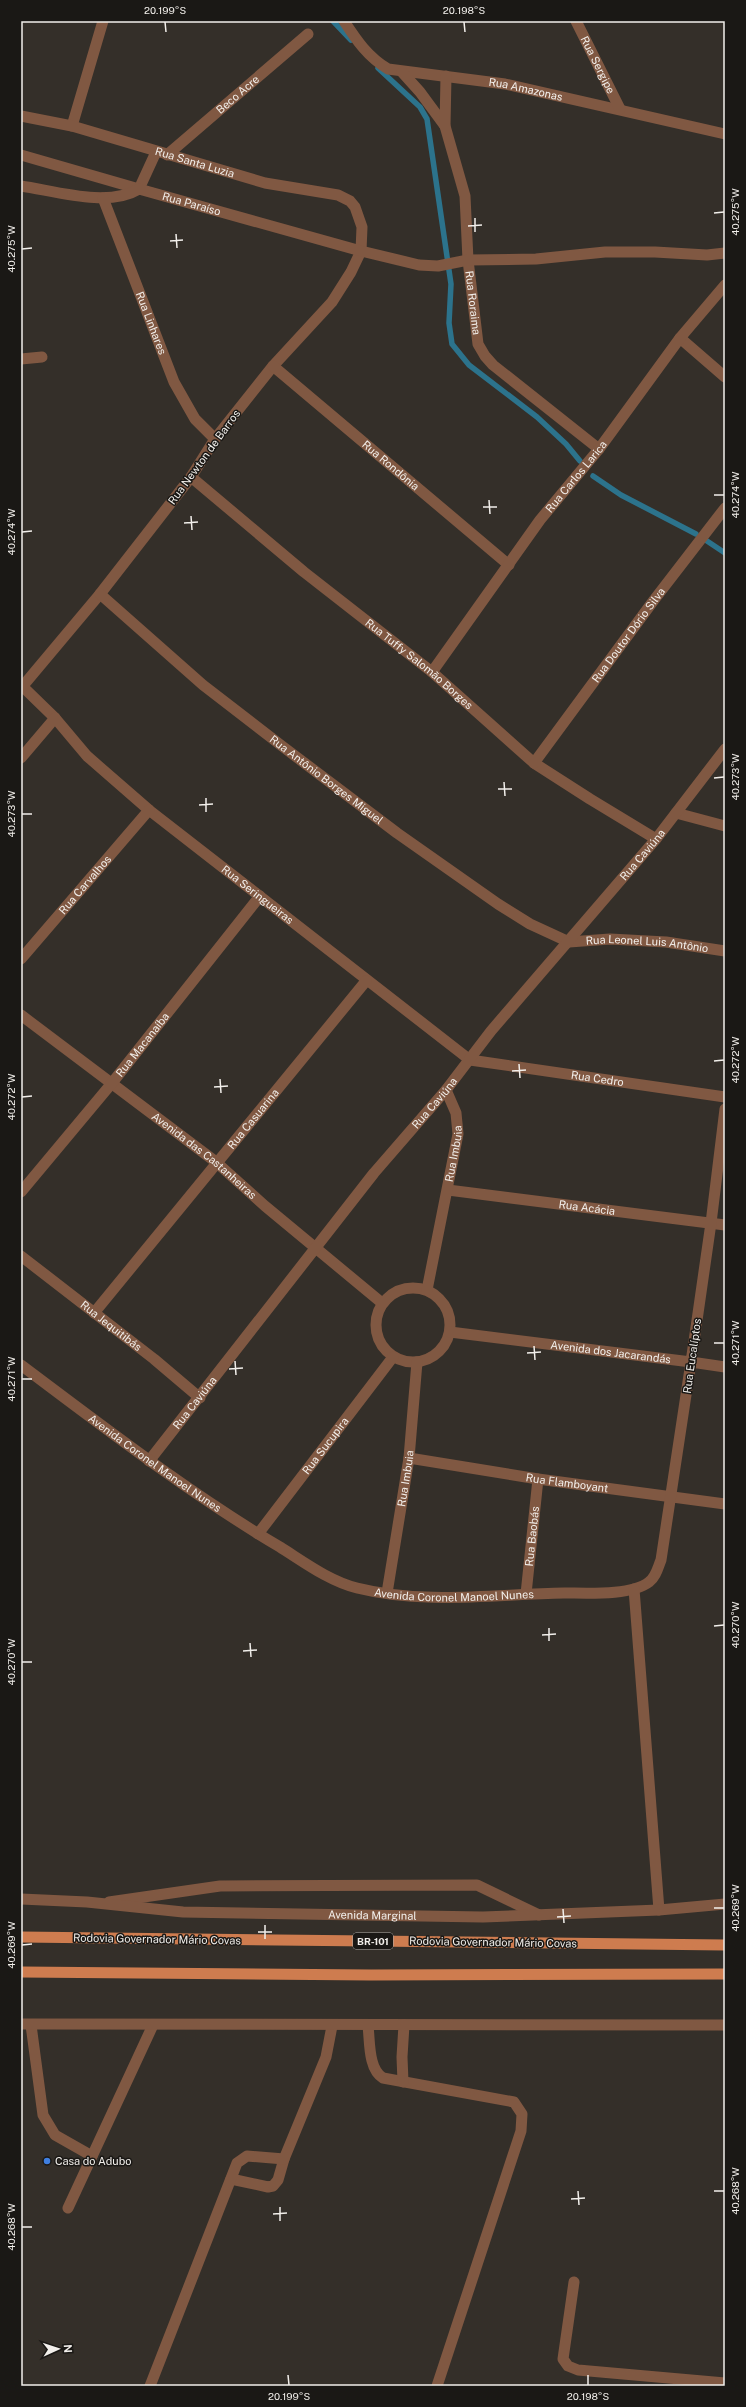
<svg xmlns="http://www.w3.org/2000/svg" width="746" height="2407" font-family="'Public Sans',sans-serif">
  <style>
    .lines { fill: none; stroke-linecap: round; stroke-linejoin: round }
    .stream { stroke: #2c738c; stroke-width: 5.5 }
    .service { stroke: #805842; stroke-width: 11 }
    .minor { stroke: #805842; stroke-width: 11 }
    .tertiary { stroke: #805842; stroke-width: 11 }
    .primary { stroke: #ce7c4f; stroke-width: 11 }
    .ticks { fill: none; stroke: #f2efeb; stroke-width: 1.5 }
    .shop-dot { fill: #3f7fe0; stroke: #1a1815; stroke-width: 1.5 }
    .labels { text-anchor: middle; stroke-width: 3; stroke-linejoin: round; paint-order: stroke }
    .shield { fill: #1a1815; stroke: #b1aeab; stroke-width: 1 }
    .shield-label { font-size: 10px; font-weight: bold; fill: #f2efeb }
    .street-label { font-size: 11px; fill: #f2efeb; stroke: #1a1815 }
    .poi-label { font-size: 11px; fill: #f2efeb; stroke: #1a1815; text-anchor: start }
    .neatline { fill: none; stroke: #f2efeb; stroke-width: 1.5 }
    .ticks-label { font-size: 10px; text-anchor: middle; fill: #f2efeb }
  </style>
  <rect width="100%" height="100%" fill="#342f29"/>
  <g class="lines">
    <g class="stream">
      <polyline points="333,21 351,40"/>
      <polyline points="378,68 420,107 427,119 451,284 449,323 452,344 469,365 537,417 566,444 580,461"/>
      <polyline points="593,476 621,495 696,534"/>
      <polyline points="707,541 725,553"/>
    </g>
    <g class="service">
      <polyline points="72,126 103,21"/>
      <path id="s1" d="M167,155L308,34"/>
      <polyline points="21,359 42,357"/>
      <polyline points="21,685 55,718"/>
      <polyline points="31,2025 43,2115 55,2135 92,2156"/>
      <path d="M368,2026C370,2041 368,2069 383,2078L514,2102L522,2114L521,2131L437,2386"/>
      <polyline points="403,2082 402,2057 404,2025"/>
      <polyline points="231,2179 268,2187 273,2186 278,2180 284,2159"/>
      <polyline points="68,2208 153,2025"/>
      <polyline points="574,2282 563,2359 568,2366 578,2370 725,2383"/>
      <polyline points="150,2386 237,2163 247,2156 284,2159 326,2057 332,2026"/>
    </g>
    <g class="minor">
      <path id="s2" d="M344,21C357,41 368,57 388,69L505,84L725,134"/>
      <path id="s3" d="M576,21L620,109"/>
      <polyline points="402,72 420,92 445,126"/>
      <path id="s4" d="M446,76L445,126L465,196L468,260L478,344L485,356L493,365L599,449"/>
      <path id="s5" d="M21,116L72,126L265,183L338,195L350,201L355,207L362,227L361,251L351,272L332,302L273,366L215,439L191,477L100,594L22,687"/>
      <polyline points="21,155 139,189 156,152"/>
      <path id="s6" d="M21,186C55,191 108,208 139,189L361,251L419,265L438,266L468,260L536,259L605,252H655L707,255L725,253"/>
      <path id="s7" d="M103,198L174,382L195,419L215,439"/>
      <polyline points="680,338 725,377"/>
      <path id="s8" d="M273,366L509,565"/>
      <path id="s9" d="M191,477L304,572L432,672L534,763L590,799L656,839"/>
      <path id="s10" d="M100,594L203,685L282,746L397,833L498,904L530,924L569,942L610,939L666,942L725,951"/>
      <path id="s11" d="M432,672L540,520L599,449L680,338L725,285"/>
      <path id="s12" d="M21,758L55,718L87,756L149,810L470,1060L725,1097"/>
      <path id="s13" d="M534,763L654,600L725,508"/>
      <polyline points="676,813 725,826"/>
      <path id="s14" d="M21,959L149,810"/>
      <path id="s15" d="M21,1015L216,1162L265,1206L382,1303"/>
      <path id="s16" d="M448,1190L725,1225"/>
      <path id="s17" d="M21,1192L112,1083L260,896"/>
      <path id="s18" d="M21,1256L154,1359L200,1398"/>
      <circle cx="413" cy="1325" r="37"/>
      <path id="s19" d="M427,1290L458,1134L456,1113L446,1090"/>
      <path id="s20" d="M94,1313L366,981"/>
      <path id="s21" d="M450,1332L691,1362L711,1223L725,1109"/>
      <path id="s22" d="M409,1458L538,1479L725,1504"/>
      <path id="s23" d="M149,1461L374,1173L446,1090L491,1031L656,839L725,749"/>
      <path id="s24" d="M258,1534L393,1357"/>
      <path id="s25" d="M387,1593L409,1458L417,1362"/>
      <path id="s26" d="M526,1594L538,1479"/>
      <polyline points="109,1902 220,1886 477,1885 539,1915"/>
    </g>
    <g class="tertiary">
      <path id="s27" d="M21,1365C105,1428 189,1493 280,1547C304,1562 329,1581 357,1588C425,1605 495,1594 564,1593C586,1593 631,1596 649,1582C656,1577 658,1567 661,1560L691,1362L725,1367"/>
      <polyline points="634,1589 659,1910"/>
      <path id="s28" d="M21,1899L87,1902L183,1912L483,1917L659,1910L725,1904"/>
      <polyline points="21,2024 725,2025"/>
    </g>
    <g class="primary">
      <polyline points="21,1937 725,1945"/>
      <polyline points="21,1972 371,1975 725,1974"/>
    </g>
  </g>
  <path class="ticks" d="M165,22L166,32M464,22L465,32M714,213L724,212M475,218V232M468,226L482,225M176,234L177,248M170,241L183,240M22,249L32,248M714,495H724M489,500L490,514M483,507H497M191,516L192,530M184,523L198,522M22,532L32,531M714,778L724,777M504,782L505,796M498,789H512M206,798V812M199,805L213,804M22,814H32M714,1061L724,1060M519,1064L520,1078M512,1071L526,1070M220,1079L221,1093M214,1087L228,1086M22,1097L32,1096M714,1343H724M534,1346L535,1360M527,1353L541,1352M235,1361L236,1375M229,1369L243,1368M22,1379H32M714,1626L724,1625M549,1628V1641M542,1635L556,1634M250,1643L251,1657M243,1651L257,1650M22,1662H32M714,1908H724M563,1909L564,1923M557,1917L571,1916M265,1925V1939M258,1932H272M22,1945L32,1944M578,2191L579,2205M714,2191H724M571,2199L585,2198M280,2207V2221M273,2214L287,2213M22,2227H32M288,2375L289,2385M588,2375V2385"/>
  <circle class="shop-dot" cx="47" cy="2161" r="4"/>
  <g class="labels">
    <rect class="shield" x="353" y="1933" width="40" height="16" rx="3"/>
    <g class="shield-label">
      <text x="373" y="1945">BR-101</text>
    </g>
    <g class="street-label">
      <text dy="4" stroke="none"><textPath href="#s3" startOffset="49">Rua Sergipe</textPath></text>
      <text dy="4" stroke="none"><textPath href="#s2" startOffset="205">Rua Amazonas</textPath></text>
      <text dy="4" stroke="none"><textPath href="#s1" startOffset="93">Beco Acre</textPath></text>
      <text dy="4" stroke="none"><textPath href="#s5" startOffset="180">Rua Santa Luzia</textPath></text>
      <text dy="4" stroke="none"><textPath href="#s6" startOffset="175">Rua Paraíso</textPath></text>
      <text dy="4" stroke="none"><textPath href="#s4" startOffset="230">Rua Roraima</textPath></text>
      <text dy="4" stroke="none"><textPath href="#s7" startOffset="134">Rua Linhares</textPath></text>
      <text transform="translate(204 457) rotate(-54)" y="4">Rua Newton de Barros</text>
      <text dy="4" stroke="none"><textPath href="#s8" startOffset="154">Rua Rondônia</textPath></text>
      <text dy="4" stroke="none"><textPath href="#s11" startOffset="243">Rua Carlos Larica</textPath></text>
      <text dy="4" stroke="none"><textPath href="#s13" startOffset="159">Rua Doutor Dório Silva</textPath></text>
      <text dy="4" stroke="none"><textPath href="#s9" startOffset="295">Rua Tuffy Salomão Borges</textPath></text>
      <text dy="4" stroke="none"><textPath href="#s10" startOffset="293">Rua Antônio Borges Miguel</textPath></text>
      <text dy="4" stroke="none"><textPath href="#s23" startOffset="782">Rua Caviúna</textPath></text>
      <text dy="4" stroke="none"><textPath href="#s14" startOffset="98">Rua Carvalhos</textPath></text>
      <text dy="4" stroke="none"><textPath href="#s12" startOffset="322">Rua Seringueiras</textPath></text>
      <text dy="4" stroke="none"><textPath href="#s10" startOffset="664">Rua Leonel Luis Antônio</textPath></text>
      <text dy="4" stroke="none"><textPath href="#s17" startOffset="191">Rua Macanaíba</textPath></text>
      <text dy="4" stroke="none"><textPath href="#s12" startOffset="720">Rua Cedro</textPath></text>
      <text dy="4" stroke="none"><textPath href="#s23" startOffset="458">Rua Caviúna</textPath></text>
      <text dy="4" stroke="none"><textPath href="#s20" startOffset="251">Rua Casuarina</textPath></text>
      <text dy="4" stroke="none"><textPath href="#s19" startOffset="139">Rua Imbuia</textPath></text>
      <text dy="4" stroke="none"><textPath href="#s15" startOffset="231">Avenida das Castanheiras</textPath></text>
      <text dy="4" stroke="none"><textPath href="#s16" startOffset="140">Rua Acácia</textPath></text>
      <text dy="4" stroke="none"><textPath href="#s18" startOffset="114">Rua Jequitibás</textPath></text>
      <text dy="4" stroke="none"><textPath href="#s21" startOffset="162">Avenida dos Jacarandás</textPath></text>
      <text transform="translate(692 1356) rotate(-82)" y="4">Rua Eucalíptos</text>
      <text dy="4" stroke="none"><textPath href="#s23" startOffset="74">Rua Caviúna</textPath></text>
      <text dy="4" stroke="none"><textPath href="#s24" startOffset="111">Rua Sucupira</textPath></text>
      <text dy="4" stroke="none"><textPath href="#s27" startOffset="166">Avenida Coronel Manoel Nunes</textPath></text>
      <text dy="4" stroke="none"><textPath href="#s25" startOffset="116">Rua Imbuia</textPath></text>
      <text dy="4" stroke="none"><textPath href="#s22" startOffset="160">Rua Flamboyant</textPath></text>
      <text dy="4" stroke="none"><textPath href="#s26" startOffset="58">Rua Baobás</textPath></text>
      <text dy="4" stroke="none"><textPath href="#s27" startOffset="502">Avenida Coronel Manoel Nunes</textPath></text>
      <text dy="4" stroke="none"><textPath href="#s28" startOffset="352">Avenida Marginal</textPath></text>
      <text transform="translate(157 1939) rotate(1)" y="4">Rodovia Governador Mário Covas</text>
      <text transform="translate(493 1942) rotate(1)" y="4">Rodovia Governador Mário Covas</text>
    </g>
    <g class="poi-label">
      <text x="55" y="2165">Casa do Adubo</text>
    </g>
  </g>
  <rect width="746" height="2407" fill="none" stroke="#1a1815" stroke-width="44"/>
  <g transform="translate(58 2349) rotate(87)" stroke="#1a1815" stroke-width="3" paint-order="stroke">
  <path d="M0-3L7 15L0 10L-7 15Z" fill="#f2efeb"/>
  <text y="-6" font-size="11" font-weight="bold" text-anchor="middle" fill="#f2efeb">N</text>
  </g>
  <rect x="22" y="22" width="702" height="2363" class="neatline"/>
  <g class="ticks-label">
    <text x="165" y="14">20.199°S</text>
    <text x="464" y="14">20.198°S</text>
    <text transform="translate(735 212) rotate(-90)" y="4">40.275°W</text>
    <text transform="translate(11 249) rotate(-90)" y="4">40.275°W</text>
    <text transform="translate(735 495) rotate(-90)" y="4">40.274°W</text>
    <text transform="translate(11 532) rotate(-90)" y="4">40.274°W</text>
    <text transform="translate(735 777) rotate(-90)" y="4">40.273°W</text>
    <text transform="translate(11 814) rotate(-90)" y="4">40.273°W</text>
    <text transform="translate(735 1060) rotate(-90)" y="4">40.272°W</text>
    <text transform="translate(11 1097) rotate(-90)" y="4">40.272°W</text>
    <text transform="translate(735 1343) rotate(-90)" y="4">40.271°W</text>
    <text transform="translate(11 1379) rotate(-90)" y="4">40.271°W</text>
    <text transform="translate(735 1625) rotate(-90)" y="4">40.270°W</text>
    <text transform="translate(11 1662) rotate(-90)" y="4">40.270°W</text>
    <text transform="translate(735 1908) rotate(-90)" y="4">40.269°W</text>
    <text transform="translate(11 1945) rotate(-90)" y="4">40.269°W</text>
    <text transform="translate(735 2191) rotate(-90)" y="4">40.268°W</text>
    <text transform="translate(11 2227) rotate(-90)" y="4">40.268°W</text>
    <text x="289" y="2400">20.199°S</text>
    <text x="588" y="2400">20.198°S</text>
  </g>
</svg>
